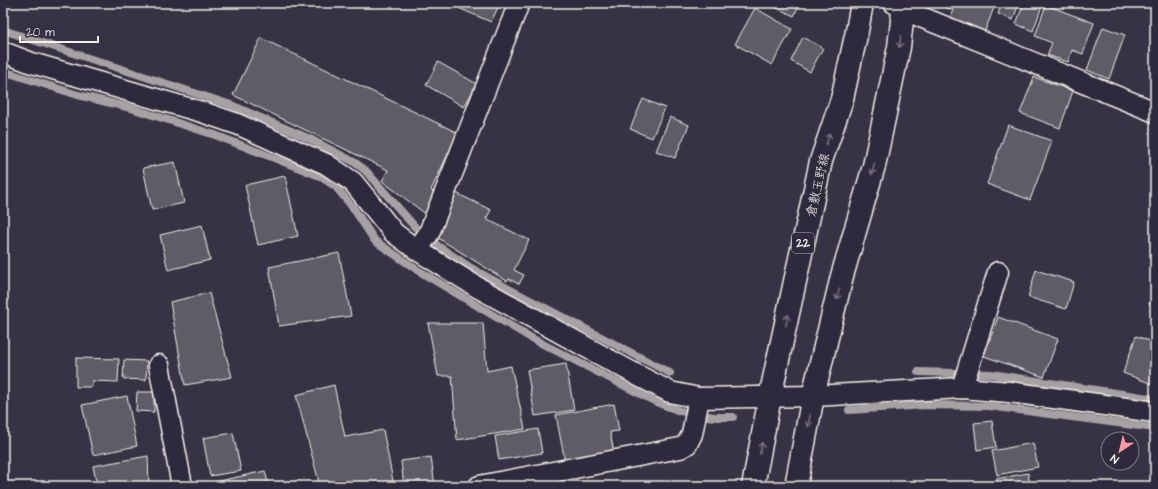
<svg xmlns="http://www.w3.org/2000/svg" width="1158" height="489" font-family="'Architects Daughter','Klee One',sans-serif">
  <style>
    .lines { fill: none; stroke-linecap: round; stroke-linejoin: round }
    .stream { stroke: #a6a2a4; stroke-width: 8 }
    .building { fill: #5f5c67; stroke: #f4f1e8 }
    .minor-casing { stroke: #f4f1e8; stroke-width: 23 }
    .primary-casing { stroke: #f4f1e8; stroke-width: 25 }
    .minor { stroke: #2f2a3d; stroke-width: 20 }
    .primary { stroke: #2f2a3d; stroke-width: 22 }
    .oneway { stroke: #747079 }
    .labels { text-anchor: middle; stroke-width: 3; stroke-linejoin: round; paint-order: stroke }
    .shield { fill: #2f2a3d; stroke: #b9b5b5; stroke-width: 1 }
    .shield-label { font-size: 12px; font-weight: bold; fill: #f4f1e8 }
    .street-label { font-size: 13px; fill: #f4f1e8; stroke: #2f2a3d }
  </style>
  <rect width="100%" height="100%" fill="#373244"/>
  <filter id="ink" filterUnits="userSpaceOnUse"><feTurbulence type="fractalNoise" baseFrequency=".025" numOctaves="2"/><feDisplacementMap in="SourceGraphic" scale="8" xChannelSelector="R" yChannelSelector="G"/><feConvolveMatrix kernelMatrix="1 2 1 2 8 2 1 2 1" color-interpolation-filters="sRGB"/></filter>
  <g filter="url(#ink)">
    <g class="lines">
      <g class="stream">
        <polyline points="3,30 231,105 310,139 354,162 365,170 415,227 438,246 471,268 507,288 670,373"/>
        <polyline points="3,71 78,95 131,108 215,135 320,176 336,187 354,209 375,241 419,271 533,339 656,402 680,411 714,417 733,417"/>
        <polyline points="918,372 991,374 1155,399"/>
        <polyline points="849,410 926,405 989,406 1155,428"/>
      </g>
    </g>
    <g class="building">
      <polygon points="447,3 500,3 491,22"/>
      <polygon points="766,3 800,3 794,16"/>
      <polygon points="949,3 991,3 995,5 985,31 950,17 953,10 947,8"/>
      <polygon points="1002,3 1019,3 1013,20 998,14"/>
      <polygon points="1024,3 1043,3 1033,31 1016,24"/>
      <polygon points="1046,5 1094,23 1083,54 1072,50 1068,62 1047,55 1052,43 1035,36"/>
      <polygon points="755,8 792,29 772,65 735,44"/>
      <polygon points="1103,27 1125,35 1109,79 1087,70"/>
      <polygon points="803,37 823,48 810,72 791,61"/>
      <polygon points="261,38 458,133 431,190 438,196 427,215 382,181 388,170 233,95"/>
      <polygon points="438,62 477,84 464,107 426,85"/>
      <polygon points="1034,77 1073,91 1060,128 1020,113"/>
      <polygon points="643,99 665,108 652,138 630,129"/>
      <polygon points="670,117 689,125 675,158 656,151"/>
      <polygon points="1008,125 1052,141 1030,200 987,184"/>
      <polygon points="175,162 184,203 152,210 143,168"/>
      <polygon points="285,176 298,236 258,245 245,185"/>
      <polygon points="456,193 491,210 486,219 529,240 514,270 524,275 519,284 509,279 507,281 438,238"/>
      <polygon points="202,225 210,260 168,270 160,235"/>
      <polygon points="339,253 351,316 279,326 269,267"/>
      <polygon points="1036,270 1074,282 1066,309 1028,297"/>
      <polygon points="1155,289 1155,306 1149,304"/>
      <polygon points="209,293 232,377 185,385 170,302"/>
      <polygon points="998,317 1058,339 1044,377 984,356"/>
      <polygon points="428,323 483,323 487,371 511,366 525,429 457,440 452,376 438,376"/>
      <polygon points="1136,336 1155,343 1155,385 1123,373"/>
      <polygon points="76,358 119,359 118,382 92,381 92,387 76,387"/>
      <polygon points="124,360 147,361 146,380 123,379"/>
      <polygon points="566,364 574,410 535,416 527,370"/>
      <polygon points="334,385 345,437 383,430 394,486 320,486 296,395"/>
      <polygon points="137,392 154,392 154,412 136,411"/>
      <polygon points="127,396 137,446 93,455 82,405"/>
      <polygon points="614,404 619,431 610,432 614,453 565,462 556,415"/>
      <polygon points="992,421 996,447 977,450 974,423"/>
      <polygon points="538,429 542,453 499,460 495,436"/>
      <polygon points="233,433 241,471 210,476 203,438"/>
      <polygon points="1033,443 1038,467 997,475 992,451"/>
      <polygon points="148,456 149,486 97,486 93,466"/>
      <polygon points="431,457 435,486 404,486 401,461"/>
      <polygon points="265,471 269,486 211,486 210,483"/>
      <polygon points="1028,473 1030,486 997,486 996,479"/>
    </g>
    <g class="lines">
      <defs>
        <g id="minor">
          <polyline points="894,3 921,17 1155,112"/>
          <polyline points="3,52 32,63 205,113 237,124 326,164 353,182 394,233 417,250 477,287 637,375 670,392 699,398 813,396 962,388 1009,392 1155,412"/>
          <polyline points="417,250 429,233 519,3"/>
          <polyline points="159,365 182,486"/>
          <polyline points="962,388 998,272"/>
          <polyline points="479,486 680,448 687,444 692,434 699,398"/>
        </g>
        <g id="primary">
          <polyline points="753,486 770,397 821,161 842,99 857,31 862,3"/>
          <polyline points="796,486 813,396 842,276 874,166 899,47 904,3"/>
        </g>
      </defs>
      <use href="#minor" class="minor-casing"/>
      <use href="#primary" class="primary-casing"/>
      <use href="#minor" class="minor"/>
      <use href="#primary" class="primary"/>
    </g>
    <defs><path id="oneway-shaft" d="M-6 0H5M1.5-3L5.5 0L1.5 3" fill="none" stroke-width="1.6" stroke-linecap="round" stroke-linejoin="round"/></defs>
    <g class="oneway">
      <use href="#oneway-shaft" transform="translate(900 42) rotate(97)"/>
      <use href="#oneway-shaft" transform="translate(828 139) rotate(-71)"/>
      <use href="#oneway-shaft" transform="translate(873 169) rotate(105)"/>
      <use href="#oneway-shaft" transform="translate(838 294) rotate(104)"/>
      <use href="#oneway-shaft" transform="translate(787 320) rotate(-78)"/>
      <use href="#oneway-shaft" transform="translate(809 421) rotate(100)"/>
      <use href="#oneway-shaft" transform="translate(761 448) rotate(-79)"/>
    </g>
  </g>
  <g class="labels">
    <rect class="shield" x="792" y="233" width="22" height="20" rx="3"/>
    <g class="shield-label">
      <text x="803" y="247">22</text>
    </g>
    <g class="street-label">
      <text transform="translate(817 185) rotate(-77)" y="5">倉敷玉野線</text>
    </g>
  </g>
  <rect width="1158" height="489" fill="none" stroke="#2f2a3d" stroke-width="16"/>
  <rect x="8" y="8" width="1142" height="473" fill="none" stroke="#f4f1e8" stroke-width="1.5" filter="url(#ink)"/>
  <g transform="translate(1120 451) rotate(215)"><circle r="19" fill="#2f2a3d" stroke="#7e7a81"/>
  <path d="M0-3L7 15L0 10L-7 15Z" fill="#ff9aa2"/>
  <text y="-6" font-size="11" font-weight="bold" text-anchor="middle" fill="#f4f1e8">N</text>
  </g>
  <path d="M20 36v6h78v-6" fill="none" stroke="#f4f1e8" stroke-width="2"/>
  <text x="26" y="36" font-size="12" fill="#f4f1e8" stroke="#2f2a3d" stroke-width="3" paint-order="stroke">20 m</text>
</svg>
